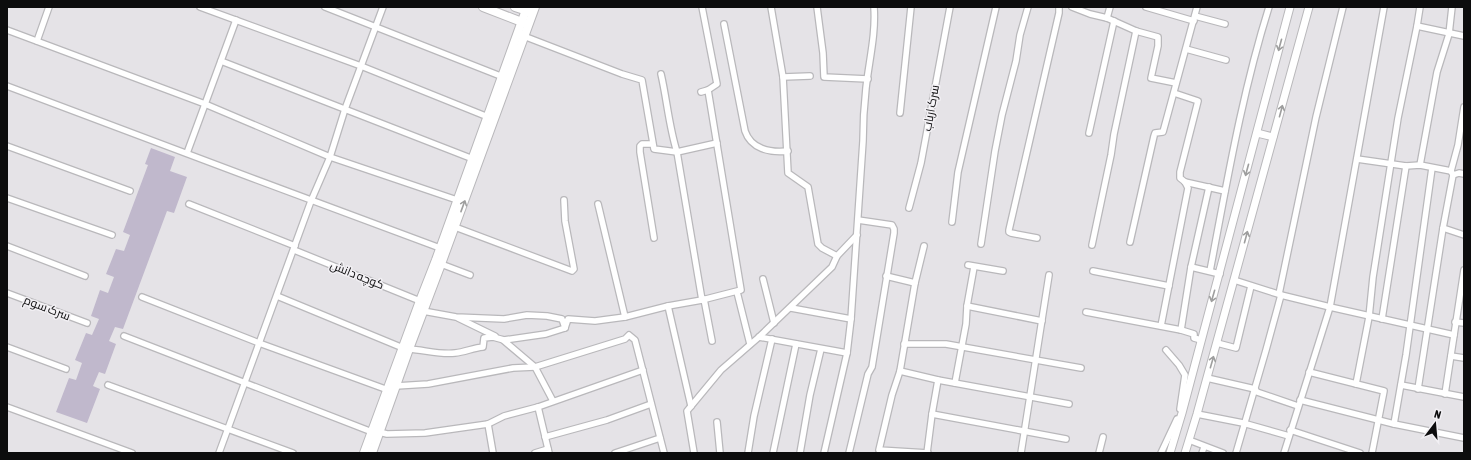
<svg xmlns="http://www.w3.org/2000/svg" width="1471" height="460" font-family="'Asap Condensed',Cairo,sans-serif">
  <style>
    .green { fill: #c0b8cc }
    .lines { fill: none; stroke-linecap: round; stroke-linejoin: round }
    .minor-casing { stroke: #b9b8bb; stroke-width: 8 }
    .tertiary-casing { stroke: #b9b8bb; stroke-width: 9 }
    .secondary-casing { stroke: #b9b8bb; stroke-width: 10 }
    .minor { stroke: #fff; stroke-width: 5.5 }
    .tertiary { stroke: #fff; stroke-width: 7 }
    .secondary { stroke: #fff; stroke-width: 8 }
    .oneway { stroke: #9e9e9e }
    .labels { text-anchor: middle; stroke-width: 3; stroke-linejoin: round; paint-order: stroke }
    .street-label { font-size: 12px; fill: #0c0c0d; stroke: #f2f0f4 }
  </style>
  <rect width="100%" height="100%" fill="#e5e3e7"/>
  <polygon class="green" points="151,148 175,157 170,171 187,177 174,213 167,211 123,329 115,327 109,341 116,344 105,374 99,372 93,386 100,389 87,423 56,412 69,378 76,380 82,363 75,360 86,333 92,335 99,319 91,316 100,290 108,293 114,277 106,274 116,249 124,251 130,235 123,232 148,165 145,164"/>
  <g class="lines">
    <defs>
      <g id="minor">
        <polyline points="200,7 361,66 488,117"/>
        <polyline points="325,7 503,77"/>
        <polyline points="771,7 783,77 788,173 808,187 818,244 822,248 837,256"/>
        <polyline points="817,7 823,53 824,77 868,79"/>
        <polyline points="1072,7 1090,14 1107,18 1136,31 1158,37 1158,46 1151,78 1176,83"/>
        <polyline points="1146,7 1194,21"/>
        <polyline points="1195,16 1225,24"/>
        <polyline points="1107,18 1110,7"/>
        <path d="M724,24L745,131C751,149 770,153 788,151"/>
        <polyline points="1417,26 1464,36"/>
        <polyline points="7,30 205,104 330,157 457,200"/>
        <polyline points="521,35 622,74 642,80 654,149 677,152 717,143"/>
        <polyline points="37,41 49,7"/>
        <polyline points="1186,49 1226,60"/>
        <polyline points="221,61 473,159"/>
        <path d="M661,74C667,100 669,127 677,152L702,300"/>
        <polyline points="783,77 810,76"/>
        <path d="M7,86C152,140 295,195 440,248"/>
        <polyline points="701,92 708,90 717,84 702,7"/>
        <polyline points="900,113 911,7"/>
        <polyline points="1089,133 1114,21"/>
        <polyline points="652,144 642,144 640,146 640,152 654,238"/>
        <polyline points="7,146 130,191"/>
        <polyline points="187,153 236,20"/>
        <polyline points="1357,159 1406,166 1420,165 1451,171"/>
        <polyline points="1420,165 1437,72 1449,34 1452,7"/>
        <polyline points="1453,175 1459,173 1464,174"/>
        <polyline points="1185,182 1225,191"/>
        <polyline points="7,198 112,235"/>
        <polyline points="189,204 295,246"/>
        <polyline points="598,204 625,317"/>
        <polyline points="909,208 921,163 950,7"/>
        <polyline points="952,222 958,172 996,7"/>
        <polyline points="455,227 572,271 574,269 565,221 564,200"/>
        <polyline points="1443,228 1464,235"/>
        <polyline points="1037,238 1011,233 1009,232 1009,230 1059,13 1059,7"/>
        <polyline points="1130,242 1154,136 1155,133 1163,132 1197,7"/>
        <polyline points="981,244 995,151 1002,115 1016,61 1020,35 1028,7"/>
        <polyline points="1092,245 1111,155 1114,134 1136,31"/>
        <polyline points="7,246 85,276"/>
        <polyline points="924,246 915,283 900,371 892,395 879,450 928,453"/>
        <polyline points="294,250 420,301"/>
        <polyline points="441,264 470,275"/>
        <polyline points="968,265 1003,271"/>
        <polyline points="1191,267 1220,274"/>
        <polyline points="1093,271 1169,286"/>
        <path d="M1210,271C1227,182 1242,93 1269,7"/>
        <polyline points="886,276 915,283"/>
        <polyline points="763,279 774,323"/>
        <polyline points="1234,280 1281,295 1330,307 1454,335"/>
        <polyline points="737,292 750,344"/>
        <polyline points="7,293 87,323"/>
        <polyline points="1279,294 1316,117 1343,7"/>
        <polyline points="277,296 403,348"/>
        <polyline points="142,297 259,343 388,390"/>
        <polyline points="704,299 712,341"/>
        <polyline points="668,306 691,406"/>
        <polyline points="967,306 1042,321"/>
        <polyline points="791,308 851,319"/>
        <polyline points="423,311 456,317 504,319 527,315 547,316 562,319 565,328"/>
        <polyline points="1086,312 1181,330 1194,334 1194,338 1201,340"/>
        <polyline points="458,318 495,336"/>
        <polyline points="1382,319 1406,166"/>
        <polyline points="1455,322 1464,323"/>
        <polyline points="1161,326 1188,188 1185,182 1180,178 1180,172 1198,101 1174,93"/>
        <polyline points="1181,330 1191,267 1209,187"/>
        <polyline points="124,336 372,432"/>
        <polyline points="759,337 847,353"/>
        <polyline points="503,340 535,367 553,401"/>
        <polyline points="1217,343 1236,348 1251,286"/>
        <polyline points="904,344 946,344 1081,368"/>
        <polyline points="7,347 66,369"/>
        <path d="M409,349C424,350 441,355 455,353C465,352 473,348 483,347L484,338L493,337L504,340L546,334L565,328L568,319L595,321L625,317L668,306L702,300L741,290L708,90"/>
        <polyline points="1166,350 1179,365 1185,375 1180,409"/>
        <polyline points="1451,356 1464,358"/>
        <polyline points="900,371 938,380 1069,404"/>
        <polyline points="1309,372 1384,391 1372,453"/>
        <polyline points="1207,378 1255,389 1257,392 1298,406"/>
        <polyline points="955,383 966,324 967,306 974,267"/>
        <polyline points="1356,384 1369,317 1373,277 1398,118 1417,26 1420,7"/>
        <polyline points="108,385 293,453"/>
        <polyline points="1401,385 1464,397"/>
        <polyline points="396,386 428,384 513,368 535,367 625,339 629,335 635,340 664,453"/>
        <polyline points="1418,389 1443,228 1453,175 1451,171 1458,145 1464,107"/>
        <polyline points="1445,394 1464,270"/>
        <polyline points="1300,400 1394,424 1464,438"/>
        <polyline points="7,407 132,453"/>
        <polyline points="538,407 549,453"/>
        <polyline points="932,414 1066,439"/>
        <polyline points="1197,414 1243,423 1289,436"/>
        <polyline points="717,422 720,453"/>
        <polyline points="488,424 493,453"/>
        <polyline points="1394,424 1406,355 1432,168"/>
        <polyline points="1290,430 1360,453"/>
        <polyline points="379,432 387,434 425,433 488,424 504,416 538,407 643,370"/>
        <polyline points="545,437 607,420 651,404"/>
        <polyline points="1189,440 1223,453"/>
        <polyline points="219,453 311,201 330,157 345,109 383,7"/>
        <polyline points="535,453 548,449"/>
        <polyline points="615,453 660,438"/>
        <polyline points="694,453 687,411 721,370 759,337 832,267 837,256 857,235"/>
        <polyline points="748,453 754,416 772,339"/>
        <polyline points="773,453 796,344"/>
        <polyline points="800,453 810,395 821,349"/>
        <path d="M824,453L847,353L851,319L863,141C863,123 864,106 866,88C869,61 876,34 874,7"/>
        <polyline points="849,453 868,374 872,367 894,233 894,229 892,225 858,220"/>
        <polyline points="927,453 932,414 938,380"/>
        <polyline points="1021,453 1049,275"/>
        <polyline points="1099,453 1103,437"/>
        <polyline points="1161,453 1177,419"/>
        <polyline points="1202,453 1204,447"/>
        <polyline points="1236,453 1266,350 1281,295"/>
        <polyline points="1284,453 1330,307 1384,7"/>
      </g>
      <g id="tertiary">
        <polyline points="1257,133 1273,137"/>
        <polyline points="1170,453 1182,413 1290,7"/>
        <polyline points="1185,453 1197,414 1309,7"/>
      </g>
      <g id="secondary">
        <polyline points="483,7 527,24"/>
        <polyline points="515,7 530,12"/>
        <polyline points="364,453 420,301 436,260 527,7"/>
        <polyline points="372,453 409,349 441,264 535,7"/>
      </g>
    </defs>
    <use href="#minor" class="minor-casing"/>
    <use href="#tertiary" class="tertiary-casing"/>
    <use href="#secondary" class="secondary-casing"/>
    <use href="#minor" class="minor"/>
    <use href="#tertiary" class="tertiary"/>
    <use href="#secondary" class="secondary"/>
  </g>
  <defs><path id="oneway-shaft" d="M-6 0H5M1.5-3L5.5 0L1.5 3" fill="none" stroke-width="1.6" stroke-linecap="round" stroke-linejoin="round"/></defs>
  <g class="oneway">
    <use href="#oneway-shaft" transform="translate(1280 45) rotate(105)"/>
    <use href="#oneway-shaft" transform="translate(1281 111) rotate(-75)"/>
    <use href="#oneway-shaft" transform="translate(1247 170) rotate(105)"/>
    <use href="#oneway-shaft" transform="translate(463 206) rotate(-70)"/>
    <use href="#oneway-shaft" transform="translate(1246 237) rotate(-75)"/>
    <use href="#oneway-shaft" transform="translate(1213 296) rotate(106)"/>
    <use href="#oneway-shaft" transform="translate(1212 362) rotate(-74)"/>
  </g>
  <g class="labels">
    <g class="street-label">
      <text transform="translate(931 108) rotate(-80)" y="4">سرک ارباب</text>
      <text transform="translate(357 275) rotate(22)" y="4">کوچه دانش</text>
      <text transform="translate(47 308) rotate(21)" y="4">سرک سوم</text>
    </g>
  </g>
  <rect width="1471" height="460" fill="none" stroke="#0c0c0d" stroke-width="16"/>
  <g transform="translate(1435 424) rotate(16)" stroke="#f2f0f4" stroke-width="3" paint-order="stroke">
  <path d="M0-3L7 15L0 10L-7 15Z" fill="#0c0c0d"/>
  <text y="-6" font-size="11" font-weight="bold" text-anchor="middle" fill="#0c0c0d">N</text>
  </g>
</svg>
